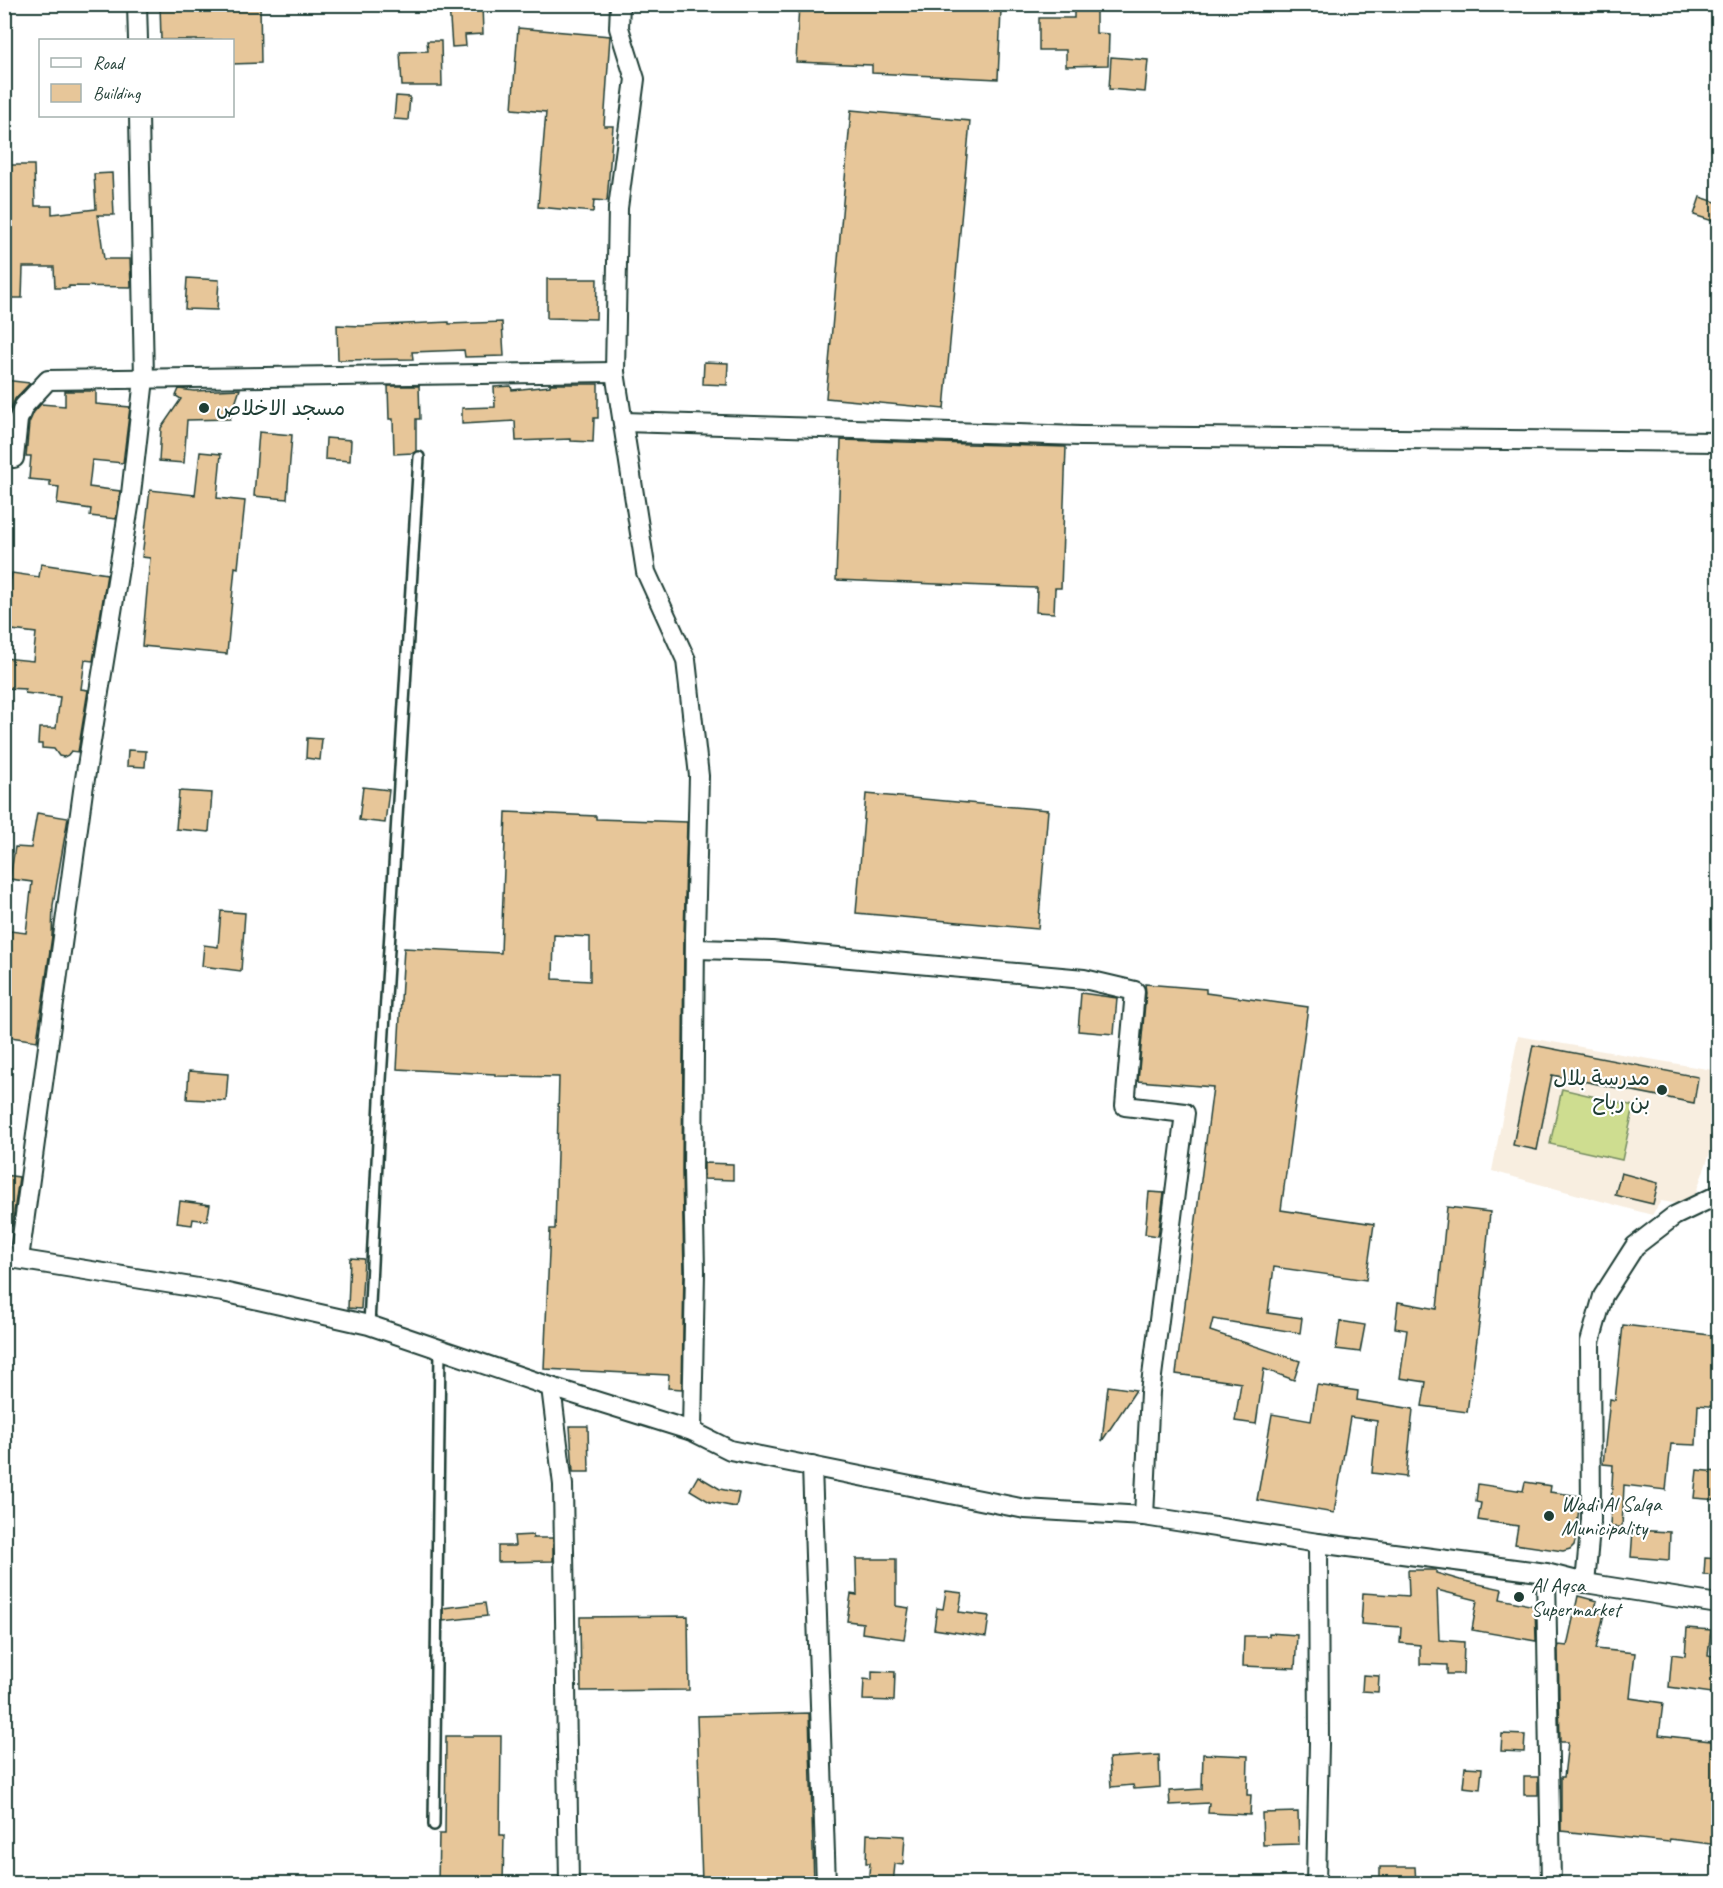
<svg xmlns="http://www.w3.org/2000/svg" width="1723" height="1888" font-family="Caveat,'Playpen Sans Arabic',sans-serif">
  <style>
    .built { fill: #f8eee0 }
    .green { fill: #cedd90; stroke: #768d62; stroke-width: 1.5 }
    .building { fill: #e7c699; stroke: #1f3d34; stroke-width: 1.5; fill-rule: evenodd }
    .lines { fill: none; stroke-linecap: round; stroke-linejoin: round }
    .lane-casing { stroke: #1f3d34; stroke-width: 14 }
    .street-casing { stroke: #1f3d34; stroke-width: 22 }
    .lane { stroke: #fff; stroke-width: 9 }
    .street { stroke: #fff; stroke-width: 18 }
    .poi-dot { fill: #1f3d34; stroke: #fff; stroke-width: 2 }
    .labels { text-anchor: middle; stroke-width: 4.5; stroke-linejoin: round; paint-order: stroke }
    .poi-label { font-size: 21px; fill: #1f3d34; stroke: #fff; text-anchor: start }
  </style>
  <rect width="100%" height="100%" fill="#fff"/>
  <filter id="ink" filterUnits="userSpaceOnUse"><feTurbulence type="fractalNoise" baseFrequency=".0167" numOctaves="2"/><feDisplacementMap in="SourceGraphic" scale="12" xChannelSelector="R" yChannelSelector="G"/><feConvolveMatrix kernelMatrix="1 2 1 2 8 2 1 2 1" color-interpolation-filters="sRGB"/></filter>
  <g filter="url(#ink)">
    <polygon class="built" points="1518,1036 1718,1071 1718,1131 1691,1206 1661,1201 1652,1215 1492,1171"/>
    <polygon class="green" points="1562,1089 1634,1106 1622,1160 1550,1144"/>
    <g class="building">
      <polygon points="160,4 260,4 261,63 232,64 232,40 161,40"/>
      <polygon points="482,4 483,34 465,35 466,46 452,47 449,5"/>
      <polygon points="799,4 876,4 1001,10 998,79 872,73 872,65 796,62"/>
      <polygon points="1074,5 1096,5 1096,33 1109,34 1108,65 1066,66 1066,50 1039,50 1039,18 1074,18"/>
      <polygon points="518,28 610,36 604,126 613,126 607,201 594,200 593,212 538,207 546,112 512,109"/>
      <polygon points="427,41 441,41 442,86 402,86 400,52 428,51"/>
      <polygon points="1111,57 1148,60 1145,92 1109,89"/>
      <polygon points="396,96 410,97 408,120 394,119"/>
      <polygon points="851,110 970,121 944,409 826,398"/>
      <polygon points="4,165 34,165 35,206 52,206 52,214 96,209 94,174 112,173 114,215 98,215 104,259 130,259 131,287 69,286 69,288 55,288 54,267 23,267 22,298 8,298 10,266 4,266"/>
      <polygon points="1700,197 1719,203 1719,223 1694,215"/>
      <polygon points="187,278 219,280 217,310 185,309"/>
      <polygon points="547,279 597,279 596,319 547,318"/>
      <polygon points="449,322 449,324 502,322 504,356 465,357 464,350 412,352 413,359 338,360 337,325 362,326"/>
      <polygon points="704,362 728,363 727,385 703,384"/>
      <polygon points="4,380 30,383 15,399 8,414 4,414"/>
      <polygon points="550,384 598,384 598,418 594,418 593,442 571,441 571,439 516,441 515,421 462,424 462,408 495,407 494,387 511,386 512,390 550,386"/>
      <polygon points="388,386 419,386 420,419 416,419 416,451 413,453 394,454 393,419 389,419"/>
      <polygon points="179,389 194,391 240,389 230,419 187,420 184,463 159,461 161,428 181,399 176,396"/>
      <polygon points="65,391 96,391 96,404 130,407 123,463 92,460 89,487 120,491 116,519 90,516 91,509 57,504 59,487 50,486 50,481 29,479 31,456 26,456 29,423 34,412 41,404 65,406"/>
      <polygon points="259,432 292,435 287,499 254,496"/>
      <polygon points="326,438 351,440 350,461 325,459"/>
      <polygon points="841,440 1066,447 1061,588 1055,588 1054,613 1036,612 1037,588 836,580"/>
      <polygon points="200,452 221,454 217,498 245,501 238,568 235,567 227,654 142,646 150,558 142,557 150,490 195,495"/>
      <polygon points="41,564 107,574 93,661 85,660 81,689 88,690 78,752 71,751 68,755 64,757 59,756 54,749 42,748 42,744 38,744 39,728 56,728 60,697 25,693 26,689 4,688 4,658 33,661 36,633 4,629 4,616 12,573 39,577"/>
      <polygon points="307,738 322,739 320,760 306,758"/>
      <polygon points="128,750 146,751 145,767 127,766"/>
      <polygon points="363,787 389,790 385,823 359,820"/>
      <polygon points="179,791 212,793 209,832 176,829"/>
      <polygon points="866,794 1048,810 1038,929 856,913"/>
      <path d="M506,812L596,816V819L687,822L684,935L682,1171L684,1271L682,1389L668,1388L669,1375L544,1369L550,1229H555L559,1077L495,1076V1074L397,1069L404,948L501,953ZM554,935L590,937V981L553,979Z"/>
      <polygon points="37,813 68,818 53,905 52,936 37,1041 4,1036 4,977 10,931 26,933 32,882 10,879 15,847 31,848"/>
      <polygon points="221,911 245,913 241,971 202,966 204,945 218,947"/>
      <polygon points="1145,984 1206,989 1206,993 1308,1007 1281,1210 1374,1224 1366,1280 1274,1267 1268,1313 1302,1318 1300,1333 1213,1319 1210,1331 1300,1361 1294,1380 1264,1369 1256,1424 1235,1421 1241,1383 1176,1374 1213,1087 1138,1081 1146,992"/>
      <polygon points="1081,993 1117,998 1114,1034 1078,1031"/>
      <polygon points="1533,1045 1698,1077 1694,1103 1552,1075 1537,1150 1513,1145"/>
      <polygon points="189,1071 228,1074 226,1101 187,1099"/>
      <polygon points="704,1163 733,1164 733,1180 704,1179"/>
      <polygon points="1621,1173 1658,1183 1653,1204 1615,1195"/>
      <polygon points="4,1175 19,1177 12,1226 4,1225"/>
      <polygon points="1149,1192 1164,1193 1158,1236 1145,1234"/>
      <polygon points="180,1201 210,1205 207,1221 193,1219 192,1225 177,1223"/>
      <polygon points="1447,1207 1490,1212 1480,1317 1467,1412 1422,1406 1426,1382 1400,1378 1407,1330 1395,1328 1398,1302 1437,1309"/>
      <polygon points="350,1258 364,1259 361,1309 348,1308"/>
      <polygon points="1340,1321 1365,1325 1360,1352 1336,1349"/>
      <polygon points="1623,1325 1719,1336 1719,1407 1698,1405 1696,1445 1671,1444 1666,1490 1624,1485 1622,1527 1610,1527 1613,1465 1603,1464 1610,1399 1615,1400"/>
      <polygon points="1317,1385 1358,1391 1357,1400 1413,1409 1406,1477 1372,1473 1377,1421 1350,1417 1334,1513 1257,1500 1272,1414 1311,1421"/>
      <polygon points="1108,1386 1136,1390 1102,1441"/>
      <polygon points="570,1426 588,1426 589,1472 573,1472"/>
      <polygon points="1697,1470 1719,1472 1719,1500 1694,1498"/>
      <polygon points="698,1476 720,1489 739,1493 736,1507 710,1502 690,1490"/>
      <polygon points="1525,1482 1551,1486 1550,1492 1580,1496 1576,1538 1574,1545 1570,1549 1563,1551 1515,1544 1518,1526 1478,1520 1481,1503 1476,1502 1478,1484 1523,1491"/>
      <polygon points="1633,1530 1670,1532 1669,1560 1631,1557"/>
      <polygon points="533,1535 533,1538 553,1538 553,1561 498,1562 498,1546 515,1546 514,1536"/>
      <polygon points="1705,1558 1719,1559 1719,1576 1704,1575"/>
      <polygon points="856,1559 896,1559 896,1606 909,1608 904,1639 862,1633 863,1623 847,1621 851,1594 857,1595"/>
      <polygon points="1408,1570 1436,1570 1436,1573 1460,1580 1502,1589 1500,1599 1535,1606 1536,1641 1472,1630 1477,1600 1437,1590 1439,1640 1464,1642 1463,1674 1447,1674 1447,1665 1420,1664 1420,1645 1400,1643 1401,1627 1361,1624 1363,1593 1409,1596"/>
      <polygon points="946,1591 962,1593 959,1612 989,1616 986,1637 934,1629 937,1608 943,1609"/>
      <polygon points="1578,1596 1597,1601 1594,1612 1604,1614 1596,1649 1635,1653 1630,1698 1663,1703 1659,1735 1719,1742 1719,1845 1670,1839 1669,1842 1561,1831 1561,1777 1564,1777 1568,1742 1560,1742 1558,1649 1559,1645 1567,1646"/>
      <polygon points="485,1603 487,1616 443,1621 443,1608"/>
      <polygon points="688,1616 689,1690 581,1691 580,1617"/>
      <polygon points="1687,1628 1711,1630 1708,1655 1713,1656 1711,1671 1717,1672 1712,1693 1669,1687 1672,1654 1685,1656"/>
      <polygon points="1269,1633 1297,1635 1295,1668 1243,1666 1244,1636 1269,1636"/>
      <polygon points="872,1671 895,1672 894,1701 863,1700 864,1679 872,1680"/>
      <polygon points="1363,1675 1379,1676 1378,1692 1362,1691"/>
      <polygon points="809,1713 814,1884 702,1884 697,1716"/>
      <polygon points="1502,1734 1525,1735 1524,1752 1501,1751"/>
      <polygon points="446,1736 501,1736 500,1835 504,1835 503,1884 438,1884 439,1834 445,1834"/>
      <polygon points="1203,1754 1248,1756 1247,1795 1251,1795 1250,1815 1208,1813 1209,1803 1170,1805 1169,1791 1202,1789"/>
      <polygon points="1159,1755 1160,1787 1134,1789 1133,1785 1111,1787 1109,1758"/>
      <polygon points="1465,1767 1482,1768 1480,1789 1463,1787"/>
      <rect x="1524" y="1777" width="14" height="18"/>
      <polygon points="1298,1812 1299,1844 1263,1845 1262,1813"/>
      <polygon points="867,1834 905,1836 903,1865 895,1864 893,1884 868,1884 870,1863 866,1863"/>
      <polygon points="1380,1867 1415,1867 1416,1884 1380,1884"/>
    </g>
    <g class="lines">
      <defs>
        <g id="lane">
          <polyline points="369,1325 381,1080 419,457"/>
          <polyline points="434,1825 440,1349"/>
        </g>
        <g id="street">
          <polyline points="137,4 138,40"/>
          <polyline points="620,4 619,28 635,79 618,208 615,372 646,572 686,660 699,776 695,935 693,1171 695,1271 692,1431"/>
          <polyline points="624,422 1081,436 1718,442"/>
          <polyline points="14,458 18,420 24,406 48,380 615,372"/>
          <polyline points="695,949 772,951 1084,979 1135,991 1125,1106 1185,1113 1150,1392 1144,1516"/>
          <polyline points="4,1257 223,1292 369,1325 551,1387 692,1431 730,1450 1025,1509 1144,1516 1318,1543 1546,1573 1585,1583 1718,1604"/>
          <polyline points="19,1259 83,791 131,494 144,379 139,116"/>
          <polyline points="551,1387 563,1485 569,1884"/>
          <polyline points="812,1466 826,1884"/>
          <polyline points="1546,1573 1551,1884"/>
          <polyline points="1585,1583 1591,1519 1590,1342 1603,1296 1635,1246 1674,1216 1718,1195"/>
          <polyline points="1316,1884 1319,1744 1318,1543"/>
        </g>
      </defs>
      <use href="#lane" class="lane-casing"/>
      <use href="#street" class="street-casing"/>
      <use href="#lane" class="lane"/>
      <use href="#street" class="street"/>
    </g>
  </g>
  <g class="poi-dot">
    <circle cx="204" cy="408" r="6"/>
    <circle cx="1662" cy="1090" r="6"/>
    <circle cx="1549" cy="1516" r="6"/>
    <circle cx="1519" cy="1597" r="6"/>
  </g>
  <g class="labels">
    <g class="poi-label">
      <text x="216" y="415">مسجد الاخلاص</text>
      <text x="1650" y="1085" text-anchor="end">مدرسة بلال<tspan x="1650" dy="24">بن رباح</tspan></text>
      <text x="1561" y="1511">Wadi Al Salqa<tspan x="1561" dy="24">Municipality</tspan></text>
      <text x="1531" y="1592">Al Aqsa<tspan x="1531" dy="24">Supermarket</tspan></text>
    </g>
  </g>
  <rect width="1723" height="1888" fill="none" stroke="#fff" stroke-width="24"/>
  <rect x="12" y="12" width="1699" height="1864" fill="none" stroke="#1f3d34" stroke-width="2" filter="url(#ink)"/>
  <rect x="39" y="39" width="195" height="78" fill="#ffffff" stroke="#a5b1ae" stroke-width="1.5"/>
  <rect x="51" y="58" width="30" height="9" fill="#ffffff" stroke="#a5b1ae" stroke-width="1.5"/>
  <text x="93" y="69" font-size="18" fill="#1f3d34">Road</text>
  <rect x="51" y="84" width="30" height="18" fill="#e7c699" stroke="#a5b1ae" stroke-width="1.5"/>
  <text x="93" y="99" font-size="18" fill="#1f3d34">Building</text>
</svg>
